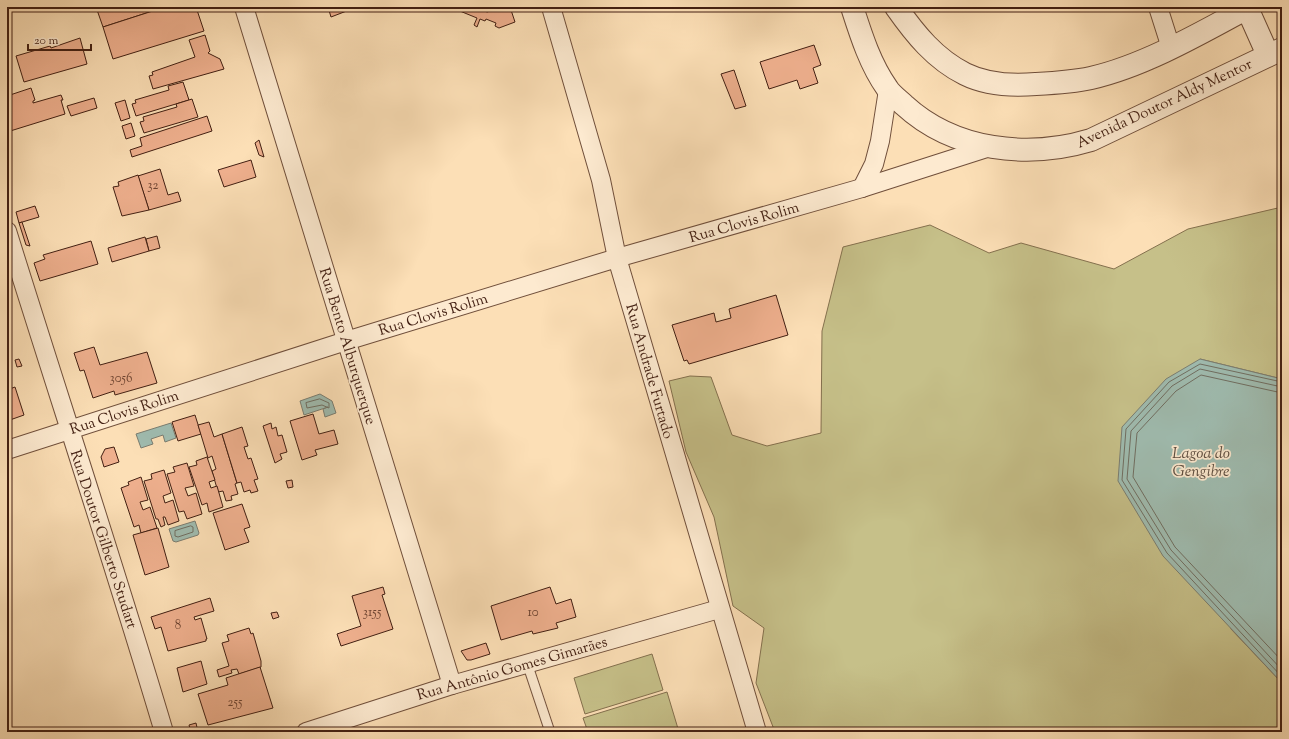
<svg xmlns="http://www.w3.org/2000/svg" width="1289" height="739" font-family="'Sorts Mill Goudy',serif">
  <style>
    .green { fill: #c6c089; stroke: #84704e }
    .water { fill: #9fbcb0; stroke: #7a7d71 }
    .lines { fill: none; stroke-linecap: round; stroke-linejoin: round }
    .shore { stroke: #706e61; stroke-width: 1 }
    .building { fill: #eeaf8d; stroke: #421f12 }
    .service-casing { stroke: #704f3b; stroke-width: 11 }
    .minor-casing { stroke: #704f3b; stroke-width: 20 }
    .tertiary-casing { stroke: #704f3b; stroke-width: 24 }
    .service { stroke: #fdead0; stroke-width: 9 }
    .minor { stroke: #fdead0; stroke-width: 18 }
    .tertiary { stroke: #fdead0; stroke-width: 22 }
    .labels { text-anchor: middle; stroke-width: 3.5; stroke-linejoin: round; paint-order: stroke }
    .number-label { font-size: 13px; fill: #6d4331 }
    .street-label { font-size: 15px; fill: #421f12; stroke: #fdead0 }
    .water-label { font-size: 16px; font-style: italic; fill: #5e4e41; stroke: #fdead0 }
  </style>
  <rect width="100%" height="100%" fill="#fcdfb6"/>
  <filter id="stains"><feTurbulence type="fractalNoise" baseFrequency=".005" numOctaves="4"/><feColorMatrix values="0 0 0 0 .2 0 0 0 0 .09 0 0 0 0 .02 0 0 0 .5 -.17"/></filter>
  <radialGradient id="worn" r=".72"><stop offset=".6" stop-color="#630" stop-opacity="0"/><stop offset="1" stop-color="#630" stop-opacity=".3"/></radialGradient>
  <g class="green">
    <polygon points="1282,207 1282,379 1200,359 1231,629 1282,683 1282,732 775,732 756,683 764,628 733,606 714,517 686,452 669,381 690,376 711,377 732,435 767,446 821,433 822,331 843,247 930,225 989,253 1021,243 1114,269 1188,229"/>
    <polygon points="652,654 663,690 585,714 574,678"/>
    <polygon points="667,692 679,732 588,732 583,718"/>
  </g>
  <g class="water">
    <polygon points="1200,359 1282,379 1282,683 1163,556 1118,481 1122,427 1166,379"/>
    <polygon points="320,394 332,401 336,413 325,417 323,409 328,407 304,415 300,401"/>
    <polygon points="171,423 176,438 165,442 163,435 151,439 153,444 141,448 136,434"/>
    <polygon points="195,521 199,533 198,535 176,542 173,541 169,529"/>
  </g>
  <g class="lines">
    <g class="shore">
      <polyline points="1282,382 1200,364 1169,382 1126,429 1122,480 1167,553 1282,677"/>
      <polyline points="1282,387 1200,369 1172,386 1131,431 1127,479 1171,550 1282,670"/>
      <polyline points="1282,393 1201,375 1176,391 1137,433 1133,477 1175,547 1282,661"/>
      <polygon points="320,399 329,403 329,408 322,405 307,408 306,403"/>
      <polygon points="191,526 193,527 193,532 178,537 175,536 175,531"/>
    </g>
  </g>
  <g class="building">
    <polygon points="96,7 165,7 103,27"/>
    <polygon points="165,7 196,7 204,31 113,59 103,27"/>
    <polygon points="328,7 357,7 331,17"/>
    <polygon points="379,7 395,7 394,9 386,11"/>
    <polygon points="450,7 478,7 487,12 503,7 510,7 515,22 499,28 495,26 496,23 486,19 485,21 480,19 477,27 474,25 477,18"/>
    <polygon points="205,35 210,51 208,53 220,59 224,69 153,89 149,76 153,75 152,72 195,57 189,40"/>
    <polygon points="80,38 87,64 24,82 16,56 50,46 51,48"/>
    <polygon points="814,45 821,65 813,68 818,83 800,89 797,80 769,89 760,62"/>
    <polygon points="734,70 746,106 735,109 721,74"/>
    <polygon points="183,82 189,100 136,116 132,104 136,103 135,100 169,90 168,86"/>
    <polygon points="31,88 35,100 33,101 33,103 61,95 63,100 61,100 65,114 7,132 7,96"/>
    <polygon points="94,98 97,108 71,116 67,106"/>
    <polygon points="192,99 198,117 144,133 140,122 144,121 143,117 177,107 176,104"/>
    <polygon points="125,100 130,118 121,121 115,103"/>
    <polygon points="207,116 212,131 132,157 130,150 142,146 140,138"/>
    <polygon points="131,123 135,136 126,139 122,126"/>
    <polygon points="259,140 264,157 259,155 255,143"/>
    <polygon points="251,160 256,177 224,187 218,170"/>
    <polygon points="160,169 168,195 178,192 181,201 149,210 138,176"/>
    <polygon points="138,175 149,210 122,216 113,187 119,186 118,182"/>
    <polygon points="35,206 39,217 19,223 16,212"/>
    <polygon points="22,222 30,246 26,245 19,223"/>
    <polygon points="157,236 160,248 149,251 146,239"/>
    <polygon points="145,237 149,251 112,262 108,248"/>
    <polygon points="91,241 98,264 40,281 34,263 45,259 43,255"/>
    <polygon points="776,295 788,335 689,364 687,360 684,361 672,325 714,313 716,322 731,318 729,309"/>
    <polygon points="94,347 100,365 147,352 157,383 115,395 114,391 93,398 84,370 80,371 74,353"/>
    <polygon points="19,359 22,366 17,367 15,360"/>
    <polygon points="7,362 11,375 7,376"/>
    <polygon points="15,387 24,415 7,421 7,390"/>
    <polygon points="313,414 319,434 334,430 338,444 315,450 317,455 302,460 290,421"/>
    <polygon points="195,415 201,434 178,441 172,422"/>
    <polygon points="209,422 214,437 222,434 237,483 235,484 238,494 231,496 232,500 226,501 223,491 218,492 212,471 216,469 212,456 208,458 198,425"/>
    <polygon points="271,423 272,429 276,427 278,436 282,435 287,452 280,454 282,459 275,463 263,426"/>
    <polygon points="242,427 248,446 244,447 248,459 251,458 258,479 254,480 258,491 251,493 250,490 244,492 241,482 237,483 222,434"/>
    <polygon points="114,447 119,462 104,467 101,457 105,449"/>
    <polygon points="207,457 215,480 209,482 211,488 217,486 223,507 209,512 207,503 202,505 189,467 197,465 196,461"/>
    <polygon points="187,463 194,486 185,488 188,496 196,493 202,514 187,519 184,511 179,512 167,474 175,472 173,467"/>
    <polygon points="164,470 171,493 163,496 165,503 173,500 179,521 168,525 165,517 163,517 165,525 161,527 158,519 156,519 144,481 152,479 151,474"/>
    <polygon points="141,477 148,500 140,502 143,510 150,507 157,528 141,533 139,525 134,527 121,488 129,485 128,482"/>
    <polygon points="292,480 293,487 288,488 286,481"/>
    <polygon points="242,504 250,527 244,529 249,542 225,550 213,513"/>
    <polygon points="158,528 169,567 145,575 133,535"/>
    <polygon points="383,587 385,594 382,595 393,629 341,646 337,634 361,626 352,596"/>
    <polygon points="550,587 556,604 571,599 576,617 556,623 558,628 533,634 532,631 501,640 491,606"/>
    <polygon points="210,598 214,611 194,617 195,620 201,618 207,639 206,639 206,641 168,651 161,627 155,629 151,617"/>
    <polygon points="277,612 279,617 273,619 271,613"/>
    <polygon points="249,628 251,634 253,633 261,661 261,667 239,674 237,669 231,670 232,673 219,677 217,670 229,666 222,643 229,641 227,635"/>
    <polygon points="486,643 490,654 471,660 467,660 461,651"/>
    <polygon points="201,661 207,684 183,692 177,668"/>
    <polygon points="260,667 273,708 208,725 198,694 228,685 226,678"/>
    <polygon points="196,723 198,732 191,732 189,725"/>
    <polygon points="502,728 503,732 490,732"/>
  </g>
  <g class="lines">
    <defs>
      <polyline id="service" points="527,663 550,732"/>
      <g id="minor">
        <polyline points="244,7 452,685"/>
        <polyline points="551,7 601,180 617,258 757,732"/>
        <polyline points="1158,7 1171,48"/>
        <polyline points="862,188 874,164 880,141 888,90"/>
        <path d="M7,231C59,398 114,564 164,732"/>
        <polyline points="7,450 346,341 617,258 862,188 990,147"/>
        <polyline points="306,732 452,685 719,609"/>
      </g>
      <g id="tertiary">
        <path d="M852,7C861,35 870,64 887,88C891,95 899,100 904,105C954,151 1028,159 1091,140L1282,49"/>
        <path d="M896,7C915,34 935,59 965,74C987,85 1012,86 1036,84C1055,83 1073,82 1091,78C1144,66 1201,33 1249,7"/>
        <polyline points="1247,8 1268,55"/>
      </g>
    </defs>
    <use href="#service" class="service-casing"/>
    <use href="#minor" class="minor-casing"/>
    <use href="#tertiary" class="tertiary-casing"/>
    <use href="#service" class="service"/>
    <use href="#minor" class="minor"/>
    <use href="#tertiary" class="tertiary"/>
  </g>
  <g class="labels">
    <g class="number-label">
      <text x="153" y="189">32</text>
      <text x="121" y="382">3056</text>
      <text x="372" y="616">3155</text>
      <text x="533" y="616">10</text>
      <text x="178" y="629">8</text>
      <text x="235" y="706">255</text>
    </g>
    <g class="street-label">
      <text transform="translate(1164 103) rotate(-25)" y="5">Avenida Doutor Aldy Mentor</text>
      <text transform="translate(744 222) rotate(-16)" y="5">Rua Clovis Rolim</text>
      <text transform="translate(433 314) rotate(-17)" y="5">Rua Clovis Rolim</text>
      <text transform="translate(348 346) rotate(73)" y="5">Rua Bento Alburquerque</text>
      <text transform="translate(650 371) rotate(74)" y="5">Rua Andrade Furtado</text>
      <text transform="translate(124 412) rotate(-18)" y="5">Rua Clovis Rolim</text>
      <text transform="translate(104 539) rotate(72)" y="5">Rua Doutor Gilberto Studart</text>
      <text transform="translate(512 668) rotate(-16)" y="5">Rua Antônio Gomes Gimarães</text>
    </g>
    <g class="water-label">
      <text x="1201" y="458">Lagoa do<tspan x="1201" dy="18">Gengibre</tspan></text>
    </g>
  </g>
  <rect width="1289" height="739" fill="none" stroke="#fcdfb6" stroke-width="24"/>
  <rect x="8" y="8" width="1273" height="723" fill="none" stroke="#421f12" stroke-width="2"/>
  <rect x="12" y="12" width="1265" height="715" fill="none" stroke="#421f12"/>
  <path d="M28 44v6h63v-6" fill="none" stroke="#421f12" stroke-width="2"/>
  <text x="34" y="44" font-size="12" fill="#421f12" stroke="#fdead0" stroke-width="3" paint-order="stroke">20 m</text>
  <rect width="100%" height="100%" filter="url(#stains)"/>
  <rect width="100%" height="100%" fill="url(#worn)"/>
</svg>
